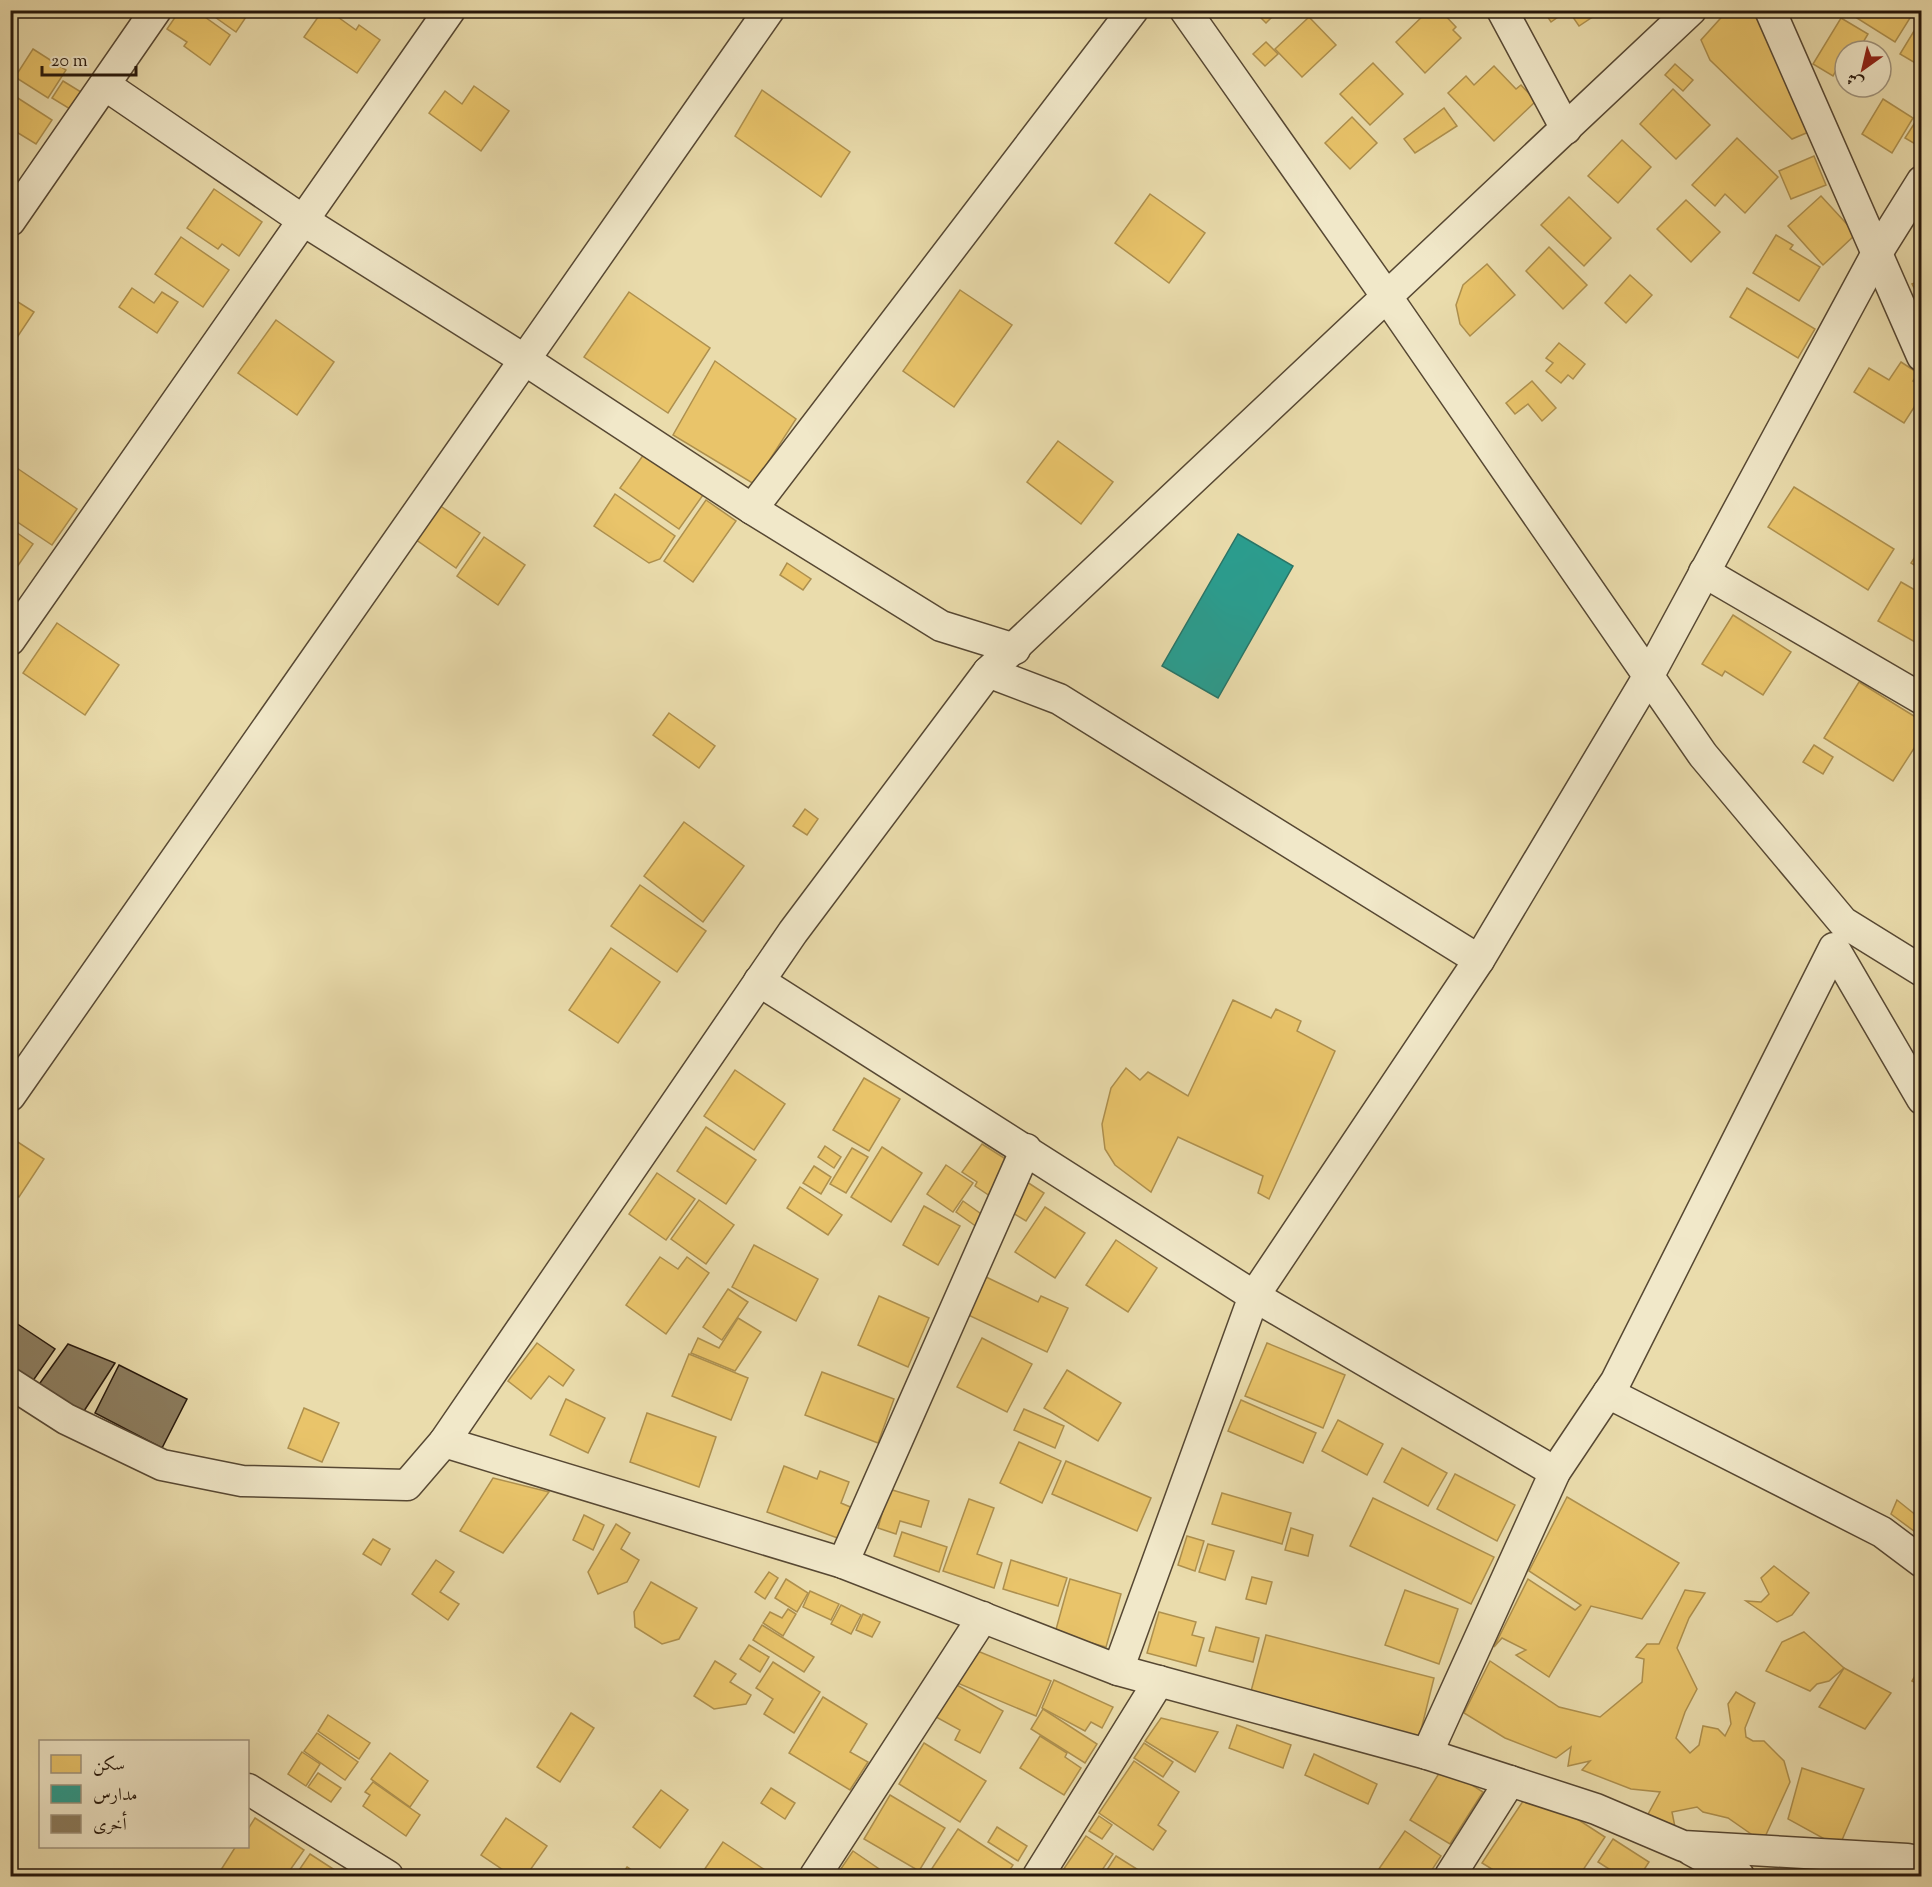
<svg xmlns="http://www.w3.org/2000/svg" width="1932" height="1887" font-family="'Sorts Mill Goudy',Amiri,serif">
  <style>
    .homes { fill: #e9c46a; stroke: #ae904e; stroke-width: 1.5 }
    .schools { fill: #2a9d8f; stroke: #297567; stroke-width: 1.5 }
    .building { fill: #8c7d5f; stroke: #26170b; stroke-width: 1.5 }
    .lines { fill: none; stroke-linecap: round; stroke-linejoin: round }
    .street-casing { stroke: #574833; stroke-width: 33 }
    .street { stroke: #f1e8c9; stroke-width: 30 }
  </style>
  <rect width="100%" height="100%" fill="#eadcac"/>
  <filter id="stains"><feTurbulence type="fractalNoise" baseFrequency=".00333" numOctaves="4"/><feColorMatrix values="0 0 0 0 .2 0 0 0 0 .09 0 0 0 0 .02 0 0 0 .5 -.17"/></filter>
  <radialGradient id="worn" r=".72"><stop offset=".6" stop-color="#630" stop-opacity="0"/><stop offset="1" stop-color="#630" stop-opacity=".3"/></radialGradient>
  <g class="homes">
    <polygon points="180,10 195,10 230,35 210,65 184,46 187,42 167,29"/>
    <polygon points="205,10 249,10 250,11 236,32"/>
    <polygon points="323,10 328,10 356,30 359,25 380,40 357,73 304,37"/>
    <polygon points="1253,10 1279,10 1266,23"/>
    <polygon points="1429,10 1440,10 1456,27 1453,30 1461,38 1425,73 1396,42"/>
    <polygon points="1543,10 1568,10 1551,22"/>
    <polygon points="1568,10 1590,10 1594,16 1579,26"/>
    <polygon points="1728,10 1766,10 1818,128 1792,139 1710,60 1701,40"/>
    <polygon points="1844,10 1915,10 1895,42"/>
    <polygon points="1309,17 1336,45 1302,77 1275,49"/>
    <polygon points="1841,18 1868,34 1858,51 1845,51 1845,68 1839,65 1833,76 1813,64"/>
    <polygon points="1922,18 1922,67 1900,54"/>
    <polygon points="1266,42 1278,54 1265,66 1253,54"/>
    <polygon points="33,49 66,70 48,98 15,77"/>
    <polygon points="1373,63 1403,94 1370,125 1340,94"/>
    <polygon points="1675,64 1693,80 1683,91 1665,75"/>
    <polygon points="1494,66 1516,89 1521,85 1536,101 1494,141 1448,93 1466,76 1474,85"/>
    <polygon points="63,81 81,92 70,109 52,98"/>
    <polygon points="474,86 509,111 481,151 429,113 445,91 462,104"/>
    <polygon points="1673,89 1710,125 1676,159 1640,124"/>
    <polygon points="762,90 850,152 821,197 735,136"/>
    <polygon points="10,93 52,120 36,144 10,128"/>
    <polygon points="1883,99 1913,118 1892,153 1862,134"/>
    <polygon points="1444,108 1457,126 1415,153 1404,139"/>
    <polygon points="1352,117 1377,143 1350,169 1325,143"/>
    <polygon points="1914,124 1922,128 1922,148 1905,138"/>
    <polygon points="1737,138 1778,177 1745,213 1725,194 1715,206 1692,185"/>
    <polygon points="1622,140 1651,167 1618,203 1588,176"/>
    <polygon points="1814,156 1826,185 1791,199 1779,171"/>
    <polygon points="214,189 262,222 239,256 222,244 218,249 187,228"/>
    <polygon points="1150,194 1205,233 1169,283 1115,243"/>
    <polygon points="1821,196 1856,234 1823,265 1788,226"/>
    <polygon points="1569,197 1611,238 1584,266 1541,225"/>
    <polygon points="1686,200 1720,232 1691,262 1657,229"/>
    <polygon points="1776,235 1793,245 1790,249 1820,267 1799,301 1753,273"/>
    <polygon points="181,237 229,270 203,307 155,274"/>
    <polygon points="1549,247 1587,285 1563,309 1526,271"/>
    <polygon points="1487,264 1515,295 1470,336 1460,324 1456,305 1463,285"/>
    <polygon points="1630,275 1652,295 1626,323 1605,303"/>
    <polygon points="1922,280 1922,304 1912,284"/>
    <polygon points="132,288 154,303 162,292 178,302 157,333 119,307"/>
    <polygon points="1747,288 1815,329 1798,358 1730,317"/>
    <polygon points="960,290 1012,325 954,407 903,371"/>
    <polygon points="629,292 710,348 668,413 584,357"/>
    <polygon points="10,297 34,312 10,348"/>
    <polygon points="276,320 334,362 297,415 238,373"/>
    <polygon points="1559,343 1585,364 1573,379 1568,375 1561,383 1546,371 1553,363 1546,358"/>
    <polygon points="715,361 796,419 754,484 673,435"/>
    <polygon points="1901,362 1918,373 1913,381 1922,387 1922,395 1904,423 1854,392 1869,368 1889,380"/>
    <polygon points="1532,381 1556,408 1542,421 1528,404 1515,414 1506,403"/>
    <polygon points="1058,441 1113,482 1081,524 1027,482"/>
    <polygon points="644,454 703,495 679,529 620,488"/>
    <polygon points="11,464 77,509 52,545 10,517"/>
    <polygon points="1794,487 1894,549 1868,590 1768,527"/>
    <polygon points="615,494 675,536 660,559 649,563 594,526"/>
    <polygon points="706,500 736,521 693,582 664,561"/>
    <polygon points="439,505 480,533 456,568 415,539"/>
    <polygon points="10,528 33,544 10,577"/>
    <polygon points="484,537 525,565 498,605 457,576"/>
    <polygon points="1922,546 1922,570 1911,563"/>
    <polygon points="787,563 811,579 803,590 780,575"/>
    <polygon points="1901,582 1922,594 1922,646 1878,621"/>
    <polygon points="1733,615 1791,652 1763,695 1725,671 1722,676 1702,664"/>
    <polygon points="57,623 119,665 85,715 23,673"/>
    <polygon points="1859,682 1922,721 1922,736 1893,781 1824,738"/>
    <polygon points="669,713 715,746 699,768 653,735"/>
    <polygon points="1814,745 1833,757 1823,774 1803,762"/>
    <polygon points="805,809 818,819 807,835 793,826"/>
    <polygon points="684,822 744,866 703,922 644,876"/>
    <polygon points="640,885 706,931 677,972 611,926"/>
    <polygon points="611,948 660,982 618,1043 569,1010"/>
    <polygon points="1233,1000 1271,1018 1276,1009 1301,1021 1297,1031 1335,1051 1269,1199 1258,1193 1263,1176 1178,1137 1151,1192 1115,1165 1105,1149 1102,1124 1111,1088 1126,1068 1140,1080 1148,1072 1188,1096"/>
    <polygon points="735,1070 785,1104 754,1150 704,1116"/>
    <polygon points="864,1078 900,1099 869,1151 833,1130"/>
    <polygon points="706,1127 756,1160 726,1204 677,1171"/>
    <polygon points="10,1137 44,1159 19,1197 10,1191"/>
    <polygon points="982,1144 1012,1163 990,1196 975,1186 977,1182 962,1172"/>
    <polygon points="825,1146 841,1157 834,1168 818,1157"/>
    <polygon points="882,1147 922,1173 891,1222 851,1197"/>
    <polygon points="852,1148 868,1157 846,1193 830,1184"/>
    <polygon points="946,1165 973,1183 953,1212 927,1194"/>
    <polygon points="814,1166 831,1177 821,1194 803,1183"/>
    <polygon points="657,1173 695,1199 666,1240 629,1214"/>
    <polygon points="1027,1182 1044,1193 1026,1221 1008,1210"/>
    <polygon points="800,1187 842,1215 828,1235 787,1208"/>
    <polygon points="699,1200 734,1225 706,1264 671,1239"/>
    <polygon points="963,1201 984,1216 977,1227 956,1212"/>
    <polygon points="924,1206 960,1226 938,1265 903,1245"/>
    <polygon points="1045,1207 1085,1233 1055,1278 1015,1252"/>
    <polygon points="1116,1240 1157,1268 1128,1312 1086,1285"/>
    <polygon points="754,1245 818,1279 796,1321 732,1287"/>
    <polygon points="660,1257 678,1269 687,1257 709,1273 666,1334 626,1305"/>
    <polygon points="984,1276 1038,1302 1041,1296 1068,1308 1047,1352 966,1314"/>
    <polygon points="728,1289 748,1302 722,1340 703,1327"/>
    <polygon points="879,1296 929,1318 908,1367 858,1345"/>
    <polygon points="738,1318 761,1332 735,1371 691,1353 698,1338 719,1348"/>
    <polygon points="982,1338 1032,1364 1007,1412 957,1387"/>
    <polygon points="537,1343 574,1370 563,1386 549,1376 531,1399 508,1381"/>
    <polygon points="1267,1343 1345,1375 1323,1428 1245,1396"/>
    <polygon points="689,1354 748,1378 731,1420 672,1396"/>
    <polygon points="1067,1370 1121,1403 1098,1441 1044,1408"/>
    <polygon points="822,1372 894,1399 878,1443 805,1415"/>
    <polygon points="566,1399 605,1418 588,1453 550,1435"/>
    <polygon points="1241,1400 1316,1433 1303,1463 1228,1431"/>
    <polygon points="304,1408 339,1423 322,1462 288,1448"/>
    <polygon points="1024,1409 1064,1426 1055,1448 1014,1430"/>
    <polygon points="647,1413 716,1437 699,1487 630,1462"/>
    <polygon points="1338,1420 1383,1444 1367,1475 1322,1451"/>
    <polygon points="1019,1442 1061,1461 1042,1503 1000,1483"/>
    <polygon points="1402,1448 1447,1473 1428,1506 1384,1482"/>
    <polygon points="1066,1461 1151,1498 1137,1531 1052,1494"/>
    <polygon points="784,1466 817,1479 820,1471 849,1482 841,1503 855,1509 843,1540 767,1512"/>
    <polygon points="1455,1474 1515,1505 1497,1541 1437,1509"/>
    <polygon points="493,1478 549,1492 503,1553 460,1531"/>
    <polygon points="889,1489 929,1501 921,1527 900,1521 896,1534 878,1528"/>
    <polygon points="1222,1493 1291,1513 1282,1544 1212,1524"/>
    <polygon points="1567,1497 1679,1563 1642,1619 1591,1606 1549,1677 1516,1655 1526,1650 1502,1638 1494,1647 1528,1579 1575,1610 1581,1605 1529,1571"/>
    <polygon points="1373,1498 1494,1557 1471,1604 1350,1546"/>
    <polygon points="969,1499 994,1508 977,1554 1002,1563 994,1588 943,1571"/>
    <polygon points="1897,1500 1922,1520 1922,1537 1891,1514"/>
    <polygon points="584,1515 604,1525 593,1550 573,1540"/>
    <polygon points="616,1524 630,1533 621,1549 639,1560 627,1582 598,1594 588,1572"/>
    <polygon points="1291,1528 1313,1535 1308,1556 1285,1550"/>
    <polygon points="902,1532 947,1547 939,1572 894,1556"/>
    <polygon points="1187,1536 1204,1541 1195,1571 1178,1565"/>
    <polygon points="373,1539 390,1549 381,1565 363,1554"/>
    <polygon points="1208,1544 1234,1551 1225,1580 1199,1572"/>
    <polygon points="436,1560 454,1572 440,1592 459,1604 448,1620 412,1594"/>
    <polygon points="1011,1560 1067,1578 1058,1606 1003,1589"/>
    <polygon points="1774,1566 1809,1593 1792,1615 1777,1622 1746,1601 1761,1602 1769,1594 1761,1578"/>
    <polygon points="769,1572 778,1578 765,1599 755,1592"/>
    <polygon points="1252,1577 1272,1582 1266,1604 1246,1599"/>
    <polygon points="786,1579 808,1593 797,1612 775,1598"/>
    <polygon points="1070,1579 1121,1594 1106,1647 1055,1633"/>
    <polygon points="651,1582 697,1608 679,1639 662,1644 635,1627 634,1612"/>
    <polygon points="1405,1590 1458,1609 1439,1664 1385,1645"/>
    <polygon points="1685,1590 1705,1593 1689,1618 1677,1648 1697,1689 1685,1712 1676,1738 1690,1753 1699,1745 1703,1726 1718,1729 1725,1736 1731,1724 1728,1704 1736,1692 1755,1703 1745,1728 1746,1737 1753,1741 1764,1741 1784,1761 1790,1782 1759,1850 1751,1834 1728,1818 1703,1812 1697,1807 1672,1812 1676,1832 1646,1818 1660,1792 1631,1789 1582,1770 1590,1761 1568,1766 1571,1747 1556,1758 1505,1738 1464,1713 1490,1661 1559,1707 1600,1717 1642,1682 1644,1659 1636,1657 1647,1644 1659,1644"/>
    <polygon points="810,1591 839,1604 831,1620 803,1607"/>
    <polygon points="841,1605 861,1615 851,1634 831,1624"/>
    <polygon points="788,1609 796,1614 783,1636 763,1623 770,1612 782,1618"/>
    <polygon points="1159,1612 1196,1622 1192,1635 1204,1638 1196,1666 1147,1653"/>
    <polygon points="863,1614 880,1622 872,1637 856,1630"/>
    <polygon points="762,1625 814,1657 804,1672 753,1640"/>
    <polygon points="1216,1627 1259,1638 1253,1662 1209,1651"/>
    <polygon points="1804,1632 1844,1668 1829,1681 1817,1684 1810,1691 1766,1671 1782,1642"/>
    <polygon points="1266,1635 1434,1678 1419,1738 1250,1695"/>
    <polygon points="749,1645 769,1657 760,1672 740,1659"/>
    <polygon points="975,1650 1051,1681 1036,1716 955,1682"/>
    <polygon points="715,1661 736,1674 730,1682 751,1695 746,1704 714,1709 694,1696"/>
    <polygon points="773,1662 820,1692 794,1733 764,1714 773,1699 756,1688"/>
    <polygon points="1922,1664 1922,1687 1912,1681"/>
    <polygon points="1844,1668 1891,1693 1865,1729 1819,1707"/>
    <polygon points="1054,1680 1113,1707 1102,1728 1091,1722 1085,1731 1042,1708"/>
    <polygon points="955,1684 1003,1711 980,1753 955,1740 960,1730 936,1717"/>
    <polygon points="823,1697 867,1724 850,1752 868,1762 850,1790 789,1753"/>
    <polygon points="1043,1709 1097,1744 1085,1763 1031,1729"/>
    <polygon points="571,1713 594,1728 560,1782 537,1767"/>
    <polygon points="328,1715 370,1743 359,1759 318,1731"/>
    <polygon points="1161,1718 1218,1732 1195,1772 1145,1741"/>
    <polygon points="1237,1725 1291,1745 1283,1768 1229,1748"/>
    <polygon points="317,1733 358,1762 345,1780 304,1751"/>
    <polygon points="1040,1736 1067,1753 1065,1757 1081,1768 1064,1795 1020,1768"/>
    <polygon points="924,1743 986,1781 960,1822 899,1784"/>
    <polygon points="1144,1743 1173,1762 1163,1777 1134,1758"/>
    <polygon points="302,1752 320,1764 306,1786 288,1774"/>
    <polygon points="390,1753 428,1781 410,1807 371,1779"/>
    <polygon points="1314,1754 1377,1784 1368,1804 1305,1775"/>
    <polygon points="1134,1761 1179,1792 1158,1825 1166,1831 1153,1850 1099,1813"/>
    <polygon points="1443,1767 1483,1792 1450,1844 1410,1820"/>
    <polygon points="1802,1768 1864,1789 1839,1847 1788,1819"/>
    <polygon points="318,1773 341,1788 331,1802 308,1787"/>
    <polygon points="373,1782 420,1815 406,1836 363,1806 370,1795 365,1792"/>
    <polygon points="771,1788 795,1803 785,1819 761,1803"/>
    <polygon points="1531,1789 1605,1837 1579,1876 1503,1876 1482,1863"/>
    <polygon points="661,1790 688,1810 660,1848 633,1827"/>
    <polygon points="890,1795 945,1828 919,1871 864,1839"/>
    <polygon points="1099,1816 1112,1825 1102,1839 1089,1831"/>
    <polygon points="255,1818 304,1850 286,1876 224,1876 219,1873 236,1846 248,1846 248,1829"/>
    <polygon points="506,1818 547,1846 526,1876 512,1876 481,1855"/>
    <polygon points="997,1827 1027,1846 1018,1861 988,1842"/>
    <polygon points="958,1829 1013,1865 1006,1876 989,1876 984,1873 982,1876 927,1876"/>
    <polygon points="1405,1831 1441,1856 1428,1876 1374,1876"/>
    <polygon points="1086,1836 1113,1854 1098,1876 1059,1876"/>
    <polygon points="1613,1839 1649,1862 1640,1876 1620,1876 1598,1862"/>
    <polygon points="723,1842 765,1870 760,1876 700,1876"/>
    <polygon points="853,1851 882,1871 878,1876 836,1876"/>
    <polygon points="310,1854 344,1876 295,1876"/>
    <polygon points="1116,1856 1148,1876 1103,1876"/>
    <polygon points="627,1867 641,1876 621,1876"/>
  </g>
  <polygon class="schools" points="1238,534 1293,566 1218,698 1162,666"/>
  <g class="building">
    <polygon points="10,1319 55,1349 30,1385 10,1372"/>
    <polygon points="68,1344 115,1363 84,1411 35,1390"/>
    <polygon points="119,1365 187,1399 162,1448 95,1413"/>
  </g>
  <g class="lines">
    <defs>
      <g id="street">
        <polyline points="1185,10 1387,297 1703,755 1843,922 1922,971"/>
        <polyline points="1502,10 1566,129"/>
        <polyline points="1691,10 988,672 793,932 444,1442 843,1563 1118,1670 1427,1754 1596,1809 1683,1846 1907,1859 1922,1862"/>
        <polyline points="1770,10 1922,356"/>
        <polyline points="105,85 304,221 525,360 752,509 941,626 1015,649"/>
        <polyline points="10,221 156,10"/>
        <polyline points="752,509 1133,10"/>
        <polyline points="1704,572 1922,699"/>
        <polyline points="10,640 450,10"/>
        <polyline points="988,672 1059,699 1479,960"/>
        <polyline points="759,981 1254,1296 1555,1472"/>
        <polyline points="10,1096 769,10"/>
        <polyline points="10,1383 66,1419 162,1465 242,1481 407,1485 444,1442"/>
        <polyline points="1608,1393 1882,1532 1922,1562"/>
        <polyline points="843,1563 1026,1149"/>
        <polyline points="1118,1670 1254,1296 1479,960 1648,677 1877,253 1922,181"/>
        <polyline points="1427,1754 1555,1472 1616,1381 1834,948 1922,1099"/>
        <polyline points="248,1789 388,1876"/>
        <polyline points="1691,1850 1739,1876"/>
        <polyline points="815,1876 983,1617"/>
        <polyline points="1038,1876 1159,1681"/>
        <polyline points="1450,1876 1510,1781"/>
      </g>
    </defs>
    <use href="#street" class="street-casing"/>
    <use href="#street" class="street"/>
  </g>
  <rect width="1932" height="1887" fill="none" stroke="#eadcac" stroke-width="36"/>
  <rect x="12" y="12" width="1908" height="1863" fill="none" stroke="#26170b" stroke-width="3"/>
  <rect x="18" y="18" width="1896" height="1851" fill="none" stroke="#26170b" stroke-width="1.5"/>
  <rect x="39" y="1740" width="210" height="108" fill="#f1e8c9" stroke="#a0947d" stroke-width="1.5"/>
  <rect x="51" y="1755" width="30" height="18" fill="#e9c46a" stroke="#a0947d" stroke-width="1.5"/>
  <text x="93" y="1770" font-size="18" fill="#26170b">سكن</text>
  <rect x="51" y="1785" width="30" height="18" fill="#2a9d8f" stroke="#a0947d" stroke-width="1.5"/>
  <text x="93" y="1800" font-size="18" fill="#26170b">مدارس</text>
  <rect x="51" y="1815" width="30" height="18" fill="#8c7d5f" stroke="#a0947d" stroke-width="1.5"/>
  <text x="93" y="1830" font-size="18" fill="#26170b">أخرى</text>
  <g transform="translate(1863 69) rotate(214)"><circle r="28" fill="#f1e8c9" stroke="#a0947d" stroke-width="1.5"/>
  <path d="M0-4.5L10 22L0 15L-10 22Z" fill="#8f2418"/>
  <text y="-9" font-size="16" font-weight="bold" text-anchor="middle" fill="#26170b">ش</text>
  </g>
  <path d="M42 66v9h94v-9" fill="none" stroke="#26170b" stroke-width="3"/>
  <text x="51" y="66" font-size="18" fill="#26170b" stroke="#f1e8c9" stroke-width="4.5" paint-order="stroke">20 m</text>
  <rect width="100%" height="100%" filter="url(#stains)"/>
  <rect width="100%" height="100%" fill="url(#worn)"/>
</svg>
